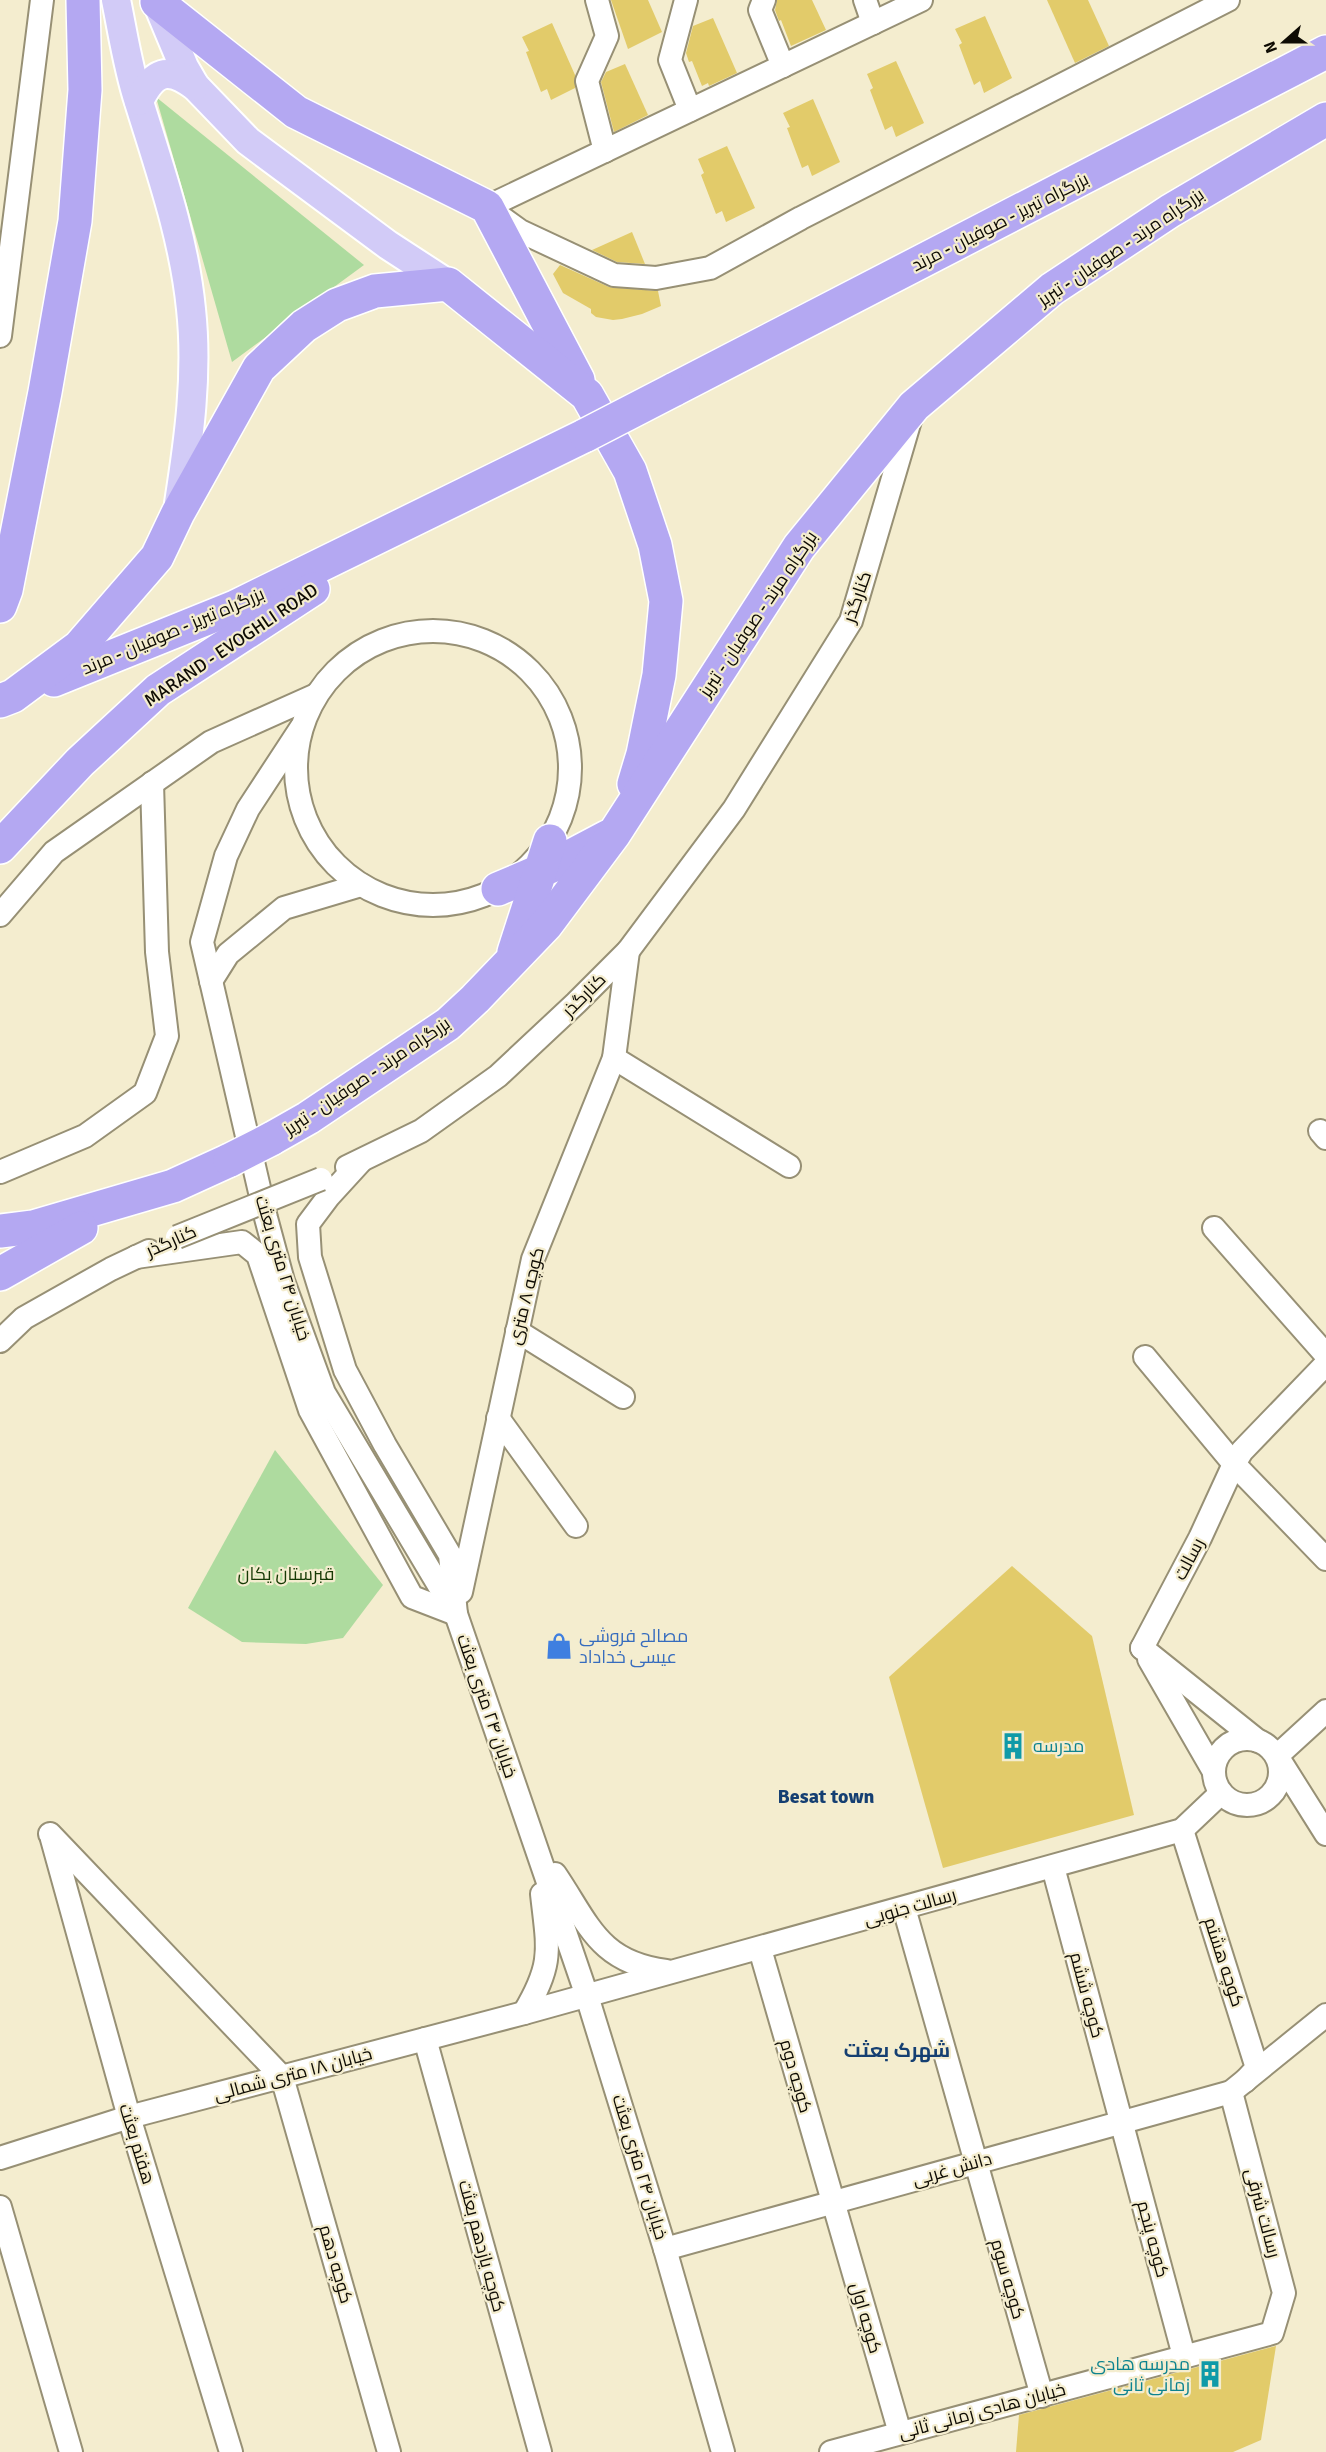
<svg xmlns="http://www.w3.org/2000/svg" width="1326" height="2452" font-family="Signika,Cairo,sans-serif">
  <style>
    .green { fill: #aedb9f }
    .building { fill: #e2cb6a }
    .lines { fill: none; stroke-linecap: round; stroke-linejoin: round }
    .minor-casing { stroke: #979075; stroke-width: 26 }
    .major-casing { stroke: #fff; stroke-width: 32 }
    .highway-casing { stroke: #fff; stroke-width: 36 }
    .minor { stroke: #fff; stroke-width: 22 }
    .major { stroke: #d2cbf7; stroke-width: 28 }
    .highway { stroke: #b4a8f2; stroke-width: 33 }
    .minor-bridge-casing { stroke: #979075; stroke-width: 26; stroke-linecap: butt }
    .highway-bridge-casing { stroke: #fff; stroke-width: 36; stroke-linecap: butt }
    .minor-bridge { stroke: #fff; stroke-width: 22 }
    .highway-bridge { stroke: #b4a8f2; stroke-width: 33 }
    .labels { text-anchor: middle; stroke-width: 4.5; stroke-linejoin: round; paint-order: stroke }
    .street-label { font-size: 18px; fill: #0e0b03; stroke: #f4edcf }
    .park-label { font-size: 18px; fill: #163a04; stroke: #f4edcf }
    .shop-label { font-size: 18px; fill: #366cbe; stroke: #f4edcf; text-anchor: start }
    .culture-label { font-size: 18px; fill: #0d838f; stroke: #f4edcf; text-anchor: start }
    .neighbourhood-label { font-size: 20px; font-weight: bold; fill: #153f72; stroke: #f4edcf }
  </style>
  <rect width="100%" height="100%" fill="#f4edcf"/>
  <g class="green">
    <polygon points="156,97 364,265 232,362"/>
    <polygon points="275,1450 383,1585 343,1638 306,1644 242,1642 188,1608"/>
  </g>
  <g class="building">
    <polygon points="611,0 648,0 662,32 628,49"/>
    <polygon points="777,0 812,0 826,30 791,46 781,20 779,21 775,10"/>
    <polygon points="1047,0 1088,0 1109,46 1075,63"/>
    <polygon points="985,16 1012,78 984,93 980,81 974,85 959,45 962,43 955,29"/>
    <polygon points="713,18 737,73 709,86 708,83 702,86 692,61 689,62 686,53 693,26"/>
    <polygon points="552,23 575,75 575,88 551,100 547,89 541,92 526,52 529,51 522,37"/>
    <polygon points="896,61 924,123 896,137 892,126 885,130 870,90 873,88 867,74"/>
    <polygon points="625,64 648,115 614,132 601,82 606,72"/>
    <polygon points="813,99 840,162 812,176 808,165 802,168 787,128 790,127 783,113"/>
    <polygon points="727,146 755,208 726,222 722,211 716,214 701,175 704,173 698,159"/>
    <polygon points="632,232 645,264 617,262 592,250"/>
    <polygon points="560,265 609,287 658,291 661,306 642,314 622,319 613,320 596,317 591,313 591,309 563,293 553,274"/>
    <polygon points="1012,1566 1092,1636 1134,1815 943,1868 889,1677"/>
    <polygon points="1276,2346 1261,2440 1233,2452 1016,2452 1019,2415"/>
  </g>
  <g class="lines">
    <defs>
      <g id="minor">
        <polyline points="597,0 607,36 587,81 605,151"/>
        <polyline points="686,0 670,60 690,110"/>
        <polyline points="764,0 760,10 783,66"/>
        <polyline points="865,0 873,23"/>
        <polyline points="921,0 487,207 520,231 614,275 656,278 710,268 801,218 1228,0"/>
        <polyline points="0,336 42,0"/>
        <circle cx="433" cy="768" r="137"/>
        <polyline points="301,728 248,809 226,856 202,942 266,1218 283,1281 324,1393 456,1614 587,1996 665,2249 723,2452"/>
        <polyline points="0,915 54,852 211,742 316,695"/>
        <polyline points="211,981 228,954 284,908 361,885"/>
        <polyline points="614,1058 789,1166"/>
        <polyline points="1320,1131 1326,1138"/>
        <polyline points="347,1167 421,1131 498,1076 576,1003 628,951 734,809 851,621 911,417"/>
        <polyline points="0,1172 85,1136 145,1093 167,1036 157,952 152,783"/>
        <polyline points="1214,1228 1326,1355"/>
        <polyline points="136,1257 242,1242 258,1255 310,1410 412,1597 456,1614 450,1555 385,1445 345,1370 310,1257 308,1224 329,1196 361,1161"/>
        <polyline points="517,1331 623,1397"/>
        <polyline points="0,1341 24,1318 111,1269 149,1251"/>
        <polyline points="1145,1357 1234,1464 1326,1559"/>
        <polyline points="498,1418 576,1526"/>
        <polyline points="461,1592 533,1259 614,1058 628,951"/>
        <polyline points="1142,1648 1200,1538 1234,1464 1242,1451 1326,1364"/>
        <polyline points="1142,1648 1258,1741"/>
        <polyline points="1149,1659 1213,1770"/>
        <polyline points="1326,1711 1277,1756 1326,1834"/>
        <circle cx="1247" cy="1772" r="33"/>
        <polyline points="1182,1830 1257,2068 1245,2081"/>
        <polyline points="50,1834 282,2077 389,2452"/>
        <polyline points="52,1839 129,2117 231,2452"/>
        <polyline points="1053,1867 1184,2356"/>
        <path d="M555,1874C589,1924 598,1962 666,1971"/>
        <polyline points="904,1908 1042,2396"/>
        <polyline points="760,1949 900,2433"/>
        <path d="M524,2013C554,1963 548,1949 542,1894"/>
        <polyline points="425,2039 540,2452"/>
        <polyline points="0,2158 129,2117 524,2013 1182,1830 1221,1793"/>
        <polyline points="0,2207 71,2452"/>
        <polyline points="665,2249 1231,2092 1326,2015"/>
        <polyline points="831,2452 1272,2333 1284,2293 1231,2092"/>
      </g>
      <g id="major">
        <path d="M116,0C123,34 128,69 139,102C160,170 184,238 191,309C198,374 189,439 179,503"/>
        <polyline points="156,0 184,67 195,86 248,141 388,245 448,284"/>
        <path d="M139,101C154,71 167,66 195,86"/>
      </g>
      <g id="highway">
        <polyline points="157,2 296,112 487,207 578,380"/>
        <polyline points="673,390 1326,52"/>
        <polyline points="0,606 6,590 45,392 75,221 85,90 83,0"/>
        <polyline points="54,680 235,607 586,435"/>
        <polyline points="0,701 13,696 79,647 157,557 178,513 259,368 304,326 337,305 375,291 448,284 587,395 630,471 655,545 666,601 659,675 643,754 634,784"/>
        <polyline points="0,847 80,762 158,690 313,589"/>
        <polyline points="498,889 554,865 607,837"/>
        <polyline points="514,952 550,841"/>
        <polyline points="271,1139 308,1118 448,1024 475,999 546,925 614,834 799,547 914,406 1052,289 1170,211 1326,119"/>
        <polyline points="0,1231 33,1227 173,1186 230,1160"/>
        <polyline points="0,1274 81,1228"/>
      </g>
    </defs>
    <use href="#minor" class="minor-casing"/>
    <use href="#major" class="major-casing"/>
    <use href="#highway" class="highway-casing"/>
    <use href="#minor" class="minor"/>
    <use href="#major" class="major"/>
    <use href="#highway" class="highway"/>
    <defs>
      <polyline id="minor-bridge" points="177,1237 321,1179"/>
      <g id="highway-bridge">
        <polyline points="586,435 673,390"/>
        <polyline points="230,1160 271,1139"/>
      </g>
    </defs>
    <use href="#minor-bridge" class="minor-bridge-casing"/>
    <use href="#highway-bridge" class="highway-bridge-casing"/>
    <use href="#minor-bridge" class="minor-bridge"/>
    <use href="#highway-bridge" class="highway-bridge"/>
  </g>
  <defs>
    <symbol id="shop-bare" viewBox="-9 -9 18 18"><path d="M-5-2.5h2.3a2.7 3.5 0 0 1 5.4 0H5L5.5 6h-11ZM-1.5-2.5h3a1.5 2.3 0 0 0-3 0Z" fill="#3f7fe0" stroke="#f4edcf" stroke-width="2.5" paint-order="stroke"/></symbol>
    <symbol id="building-bare" viewBox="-9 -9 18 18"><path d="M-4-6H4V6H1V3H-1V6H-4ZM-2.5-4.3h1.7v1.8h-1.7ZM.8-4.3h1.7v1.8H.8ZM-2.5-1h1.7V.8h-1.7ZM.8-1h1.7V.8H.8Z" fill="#0f9aa8" stroke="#f4edcf" stroke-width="2.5" paint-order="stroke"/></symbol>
  </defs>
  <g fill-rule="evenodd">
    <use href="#shop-bare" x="540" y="1627" width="38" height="38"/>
    <use href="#building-bare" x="994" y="1727" width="38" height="38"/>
    <use href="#building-bare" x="1191" y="2355" width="38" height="38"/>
  </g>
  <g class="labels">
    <g class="street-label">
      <text transform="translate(1000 222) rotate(-27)" y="6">بزرگراه تبریز - صوفیان - مرند</text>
      <text transform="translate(1121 247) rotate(-34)" y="6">بزرگراه مرند - صوفیان - تبریز</text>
      <text transform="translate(857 597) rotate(-71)" y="6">کنارگذر</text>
      <text transform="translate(758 614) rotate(-56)" y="6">بزرگراه مرند - صوفیان - تبریز</text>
      <text transform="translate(173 631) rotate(-23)" y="6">بزرگراه تبریز - صوفیان - مرند</text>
      <text transform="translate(231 645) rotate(-34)" y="6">MARAND - EVOGHLI ROAD</text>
      <text transform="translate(584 995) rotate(-45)" y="6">کنارگذر</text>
      <text transform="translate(367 1076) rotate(-34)" y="6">بزرگراه مرند - صوفیان - تبریز</text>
      <text transform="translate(171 1241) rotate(-24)" y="6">کنارگذر</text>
      <text transform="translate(283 1268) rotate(73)" y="6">خیابان ۲۴ متری بعثت</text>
      <text transform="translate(526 1296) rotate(-76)" y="6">کوچه ۸ متری</text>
      <text transform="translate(1189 1559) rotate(-62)" y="6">رسالت</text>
      <text transform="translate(487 1706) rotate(71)" y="6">خیابان ۲۴ متری بعثت</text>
      <text transform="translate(910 1907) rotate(-16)" y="6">رسالت جنوبی</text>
      <text transform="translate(1224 1962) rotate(72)" y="6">کوچه هشتم</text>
      <text transform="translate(1087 1995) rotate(75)" y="6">کوچه ششم</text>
      <text transform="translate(293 2074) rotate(-15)" y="6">خیابان ۱۸ متری شمالی</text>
      <text transform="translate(796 2076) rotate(74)" y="6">کوچه دوم</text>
      <text transform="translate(137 2144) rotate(73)" y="6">هفتم بعثت</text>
      <text transform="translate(640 2167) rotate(73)" y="6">خیابان ۲۴ متری بعثت</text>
      <text transform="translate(952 2169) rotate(-16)" y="6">دانش غربی</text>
      <text transform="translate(1263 2213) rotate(75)" y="6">رسالت شرقی</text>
      <text transform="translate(1153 2239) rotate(75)" y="6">کوچه پنجم</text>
      <text transform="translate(482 2246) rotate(75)" y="6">کوچه یازدهم بعثت</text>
      <text transform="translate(336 2264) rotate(74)" y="6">کوچه دهم</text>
      <text transform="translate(1008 2279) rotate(74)" y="6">کوچه سوم</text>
      <text transform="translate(866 2318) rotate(74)" y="6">کوچه اول</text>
      <text transform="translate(982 2411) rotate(-15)" y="6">خیابان هادی زمانی ثانی</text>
    </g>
    <g class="park-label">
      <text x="286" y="1580">قبرستان یکان</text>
    </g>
    <g class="shop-label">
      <text x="579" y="1642">مصالح فروشی<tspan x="579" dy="21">عیسی خداداد</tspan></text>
    </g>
    <g class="culture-label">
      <text x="1033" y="1752">مدرسه</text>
      <text x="1190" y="2370" text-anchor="end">مدرسه هادی<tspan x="1190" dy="21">زمانی ثانی</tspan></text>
    </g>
    <g class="neighbourhood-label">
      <text x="826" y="1803">Besat town</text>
      <text x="897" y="2057">شهرک بعثت</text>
    </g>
  </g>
  <g transform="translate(1284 42) rotate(249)" stroke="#f4edcf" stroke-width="4.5" paint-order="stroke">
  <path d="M0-4.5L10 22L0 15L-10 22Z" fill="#0e0b03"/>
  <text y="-9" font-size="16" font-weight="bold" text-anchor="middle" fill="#0e0b03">N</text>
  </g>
</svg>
